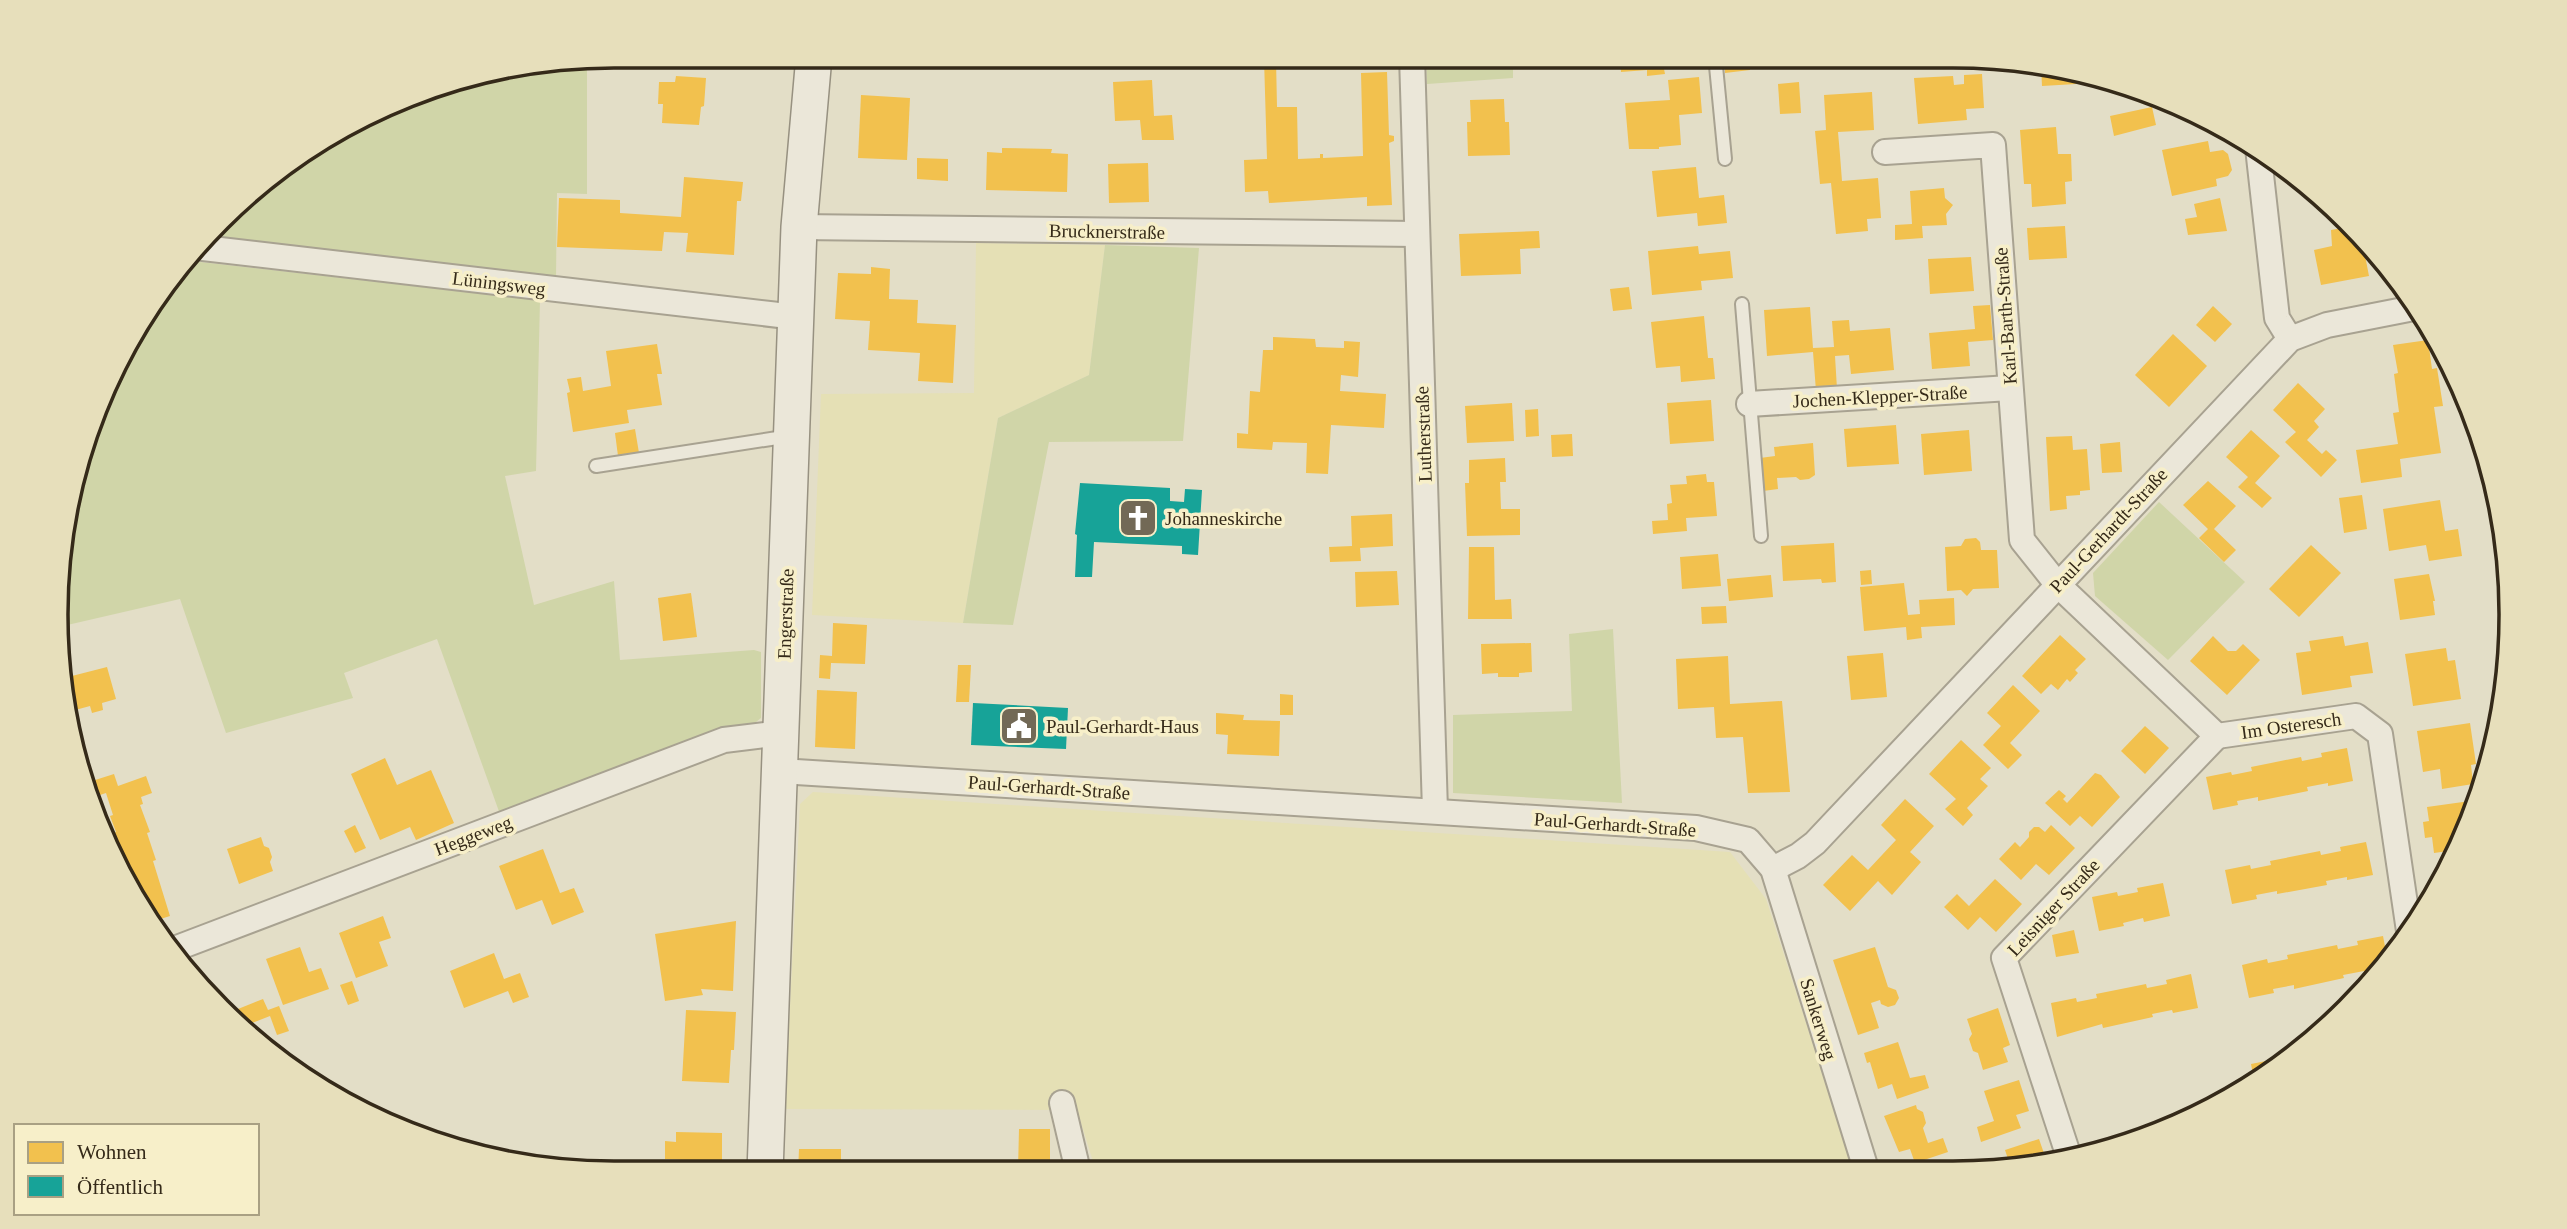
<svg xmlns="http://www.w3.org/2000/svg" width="2567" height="1229" font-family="'Times New Roman',serif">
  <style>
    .farmland { fill: #e5e0b5 }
    .green { fill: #d0d5a8 }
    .homes { fill: #f2c14e }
    .public { fill: #17a398 }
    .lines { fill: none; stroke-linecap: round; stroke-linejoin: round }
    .lane-casing { stroke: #a8a291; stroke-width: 16 }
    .street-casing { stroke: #a8a291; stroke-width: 28 }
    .secondary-casing { stroke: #979181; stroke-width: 38 }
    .lane { stroke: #ebe7d9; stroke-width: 12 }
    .street { stroke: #ebe7d9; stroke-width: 24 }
    .secondary { stroke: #ebe7d9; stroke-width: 35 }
    .labels { text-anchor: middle; stroke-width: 7; stroke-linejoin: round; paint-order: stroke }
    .street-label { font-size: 19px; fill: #352a19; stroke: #f7efc9 }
    .poi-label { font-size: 19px; fill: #352a19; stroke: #f7efc9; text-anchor: start }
    .rim { fill: none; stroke: #352a19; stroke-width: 3.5 }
  </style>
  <rect width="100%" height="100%" fill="#e3dec7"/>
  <g class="farmland">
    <polygon points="976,243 1105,245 1089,375 998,418 963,623 812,615 821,394 974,393"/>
    <polygon points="813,792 1730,852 1766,899 1853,1169 1096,1171 1077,1110 785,1109 800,804"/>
  </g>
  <g class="green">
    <polygon points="1426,56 1513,56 1513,78 1427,84"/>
    <polygon points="587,61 587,194 557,193 556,278 213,237 274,172 435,86"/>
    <polygon points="1105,245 1199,248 1183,441 1049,442 1013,625 963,623 998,418 1089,375"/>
    <polygon points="191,261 540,300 536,471 505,476 534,605 614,581 620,660 754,650 761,652 761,718 751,726 501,817 437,639 344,673 353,698 226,733 180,599 63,626 67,505 99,400 150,305"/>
    <polygon points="2159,502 2245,582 2168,660 2095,596 2093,573"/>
    <polygon points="1613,629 1622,803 1453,793 1453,715 1572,711 1569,634"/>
  </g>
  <g class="homes">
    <polygon points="1620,56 1676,56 1677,68 1664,69 1665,74 1647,76 1647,70 1621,72"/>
    <polygon points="1735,56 1749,56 1750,70 1725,73 1725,64 1736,63"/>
    <polygon points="1264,59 1276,59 1277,107 1297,107 1298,159 1320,158 1320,154 1323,154 1323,158 1363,156 1361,73 1387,72 1389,135 1394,136 1394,141 1389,143 1392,205 1367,206 1367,197 1269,203 1268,191 1245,192 1244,160 1267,159"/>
    <polygon points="2041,65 2075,71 2076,84 2042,86"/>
    <polygon points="1982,74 1984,108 1966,109 1967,120 1918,124 1914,78 1953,76 1954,85 1964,84 1964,75"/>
    <polygon points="676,76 706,78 704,106 701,107 699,125 662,123 663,104 658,104 659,82 675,82"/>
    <polygon points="1699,77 1702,113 1679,115 1681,145 1659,147 1659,149 1629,149 1625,103 1670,100 1668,80"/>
    <polygon points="1152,80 1154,116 1172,115 1174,140 1142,140 1140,120 1115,121 1113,82"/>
    <polygon points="1799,82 1801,113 1780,114 1778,84"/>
    <polygon points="1872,92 1874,130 1838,132 1840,155 1842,181 1878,178 1881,218 1867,219 1868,231 1836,234 1831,183 1820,184 1815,131 1826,130 1824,95"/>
    <polygon points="2149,93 2173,102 2152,107 2156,125 2114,136 2110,116 2152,107"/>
    <polygon points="861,95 910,98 907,160 858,158"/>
    <polygon points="1504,99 1505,122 1509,122 1510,155 1468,156 1467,122 1471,122 1470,100"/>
    <polygon points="2056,127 2058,154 2071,154 2072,181 2065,182 2066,204 2032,207 2031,184 2024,184 2020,130"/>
    <polygon points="2208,141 2210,152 2223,150 2228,154 2232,170 2228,176 2216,179 2217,186 2172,196 2162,150"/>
    <polygon points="1002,148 1052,149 1051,153 1068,154 1067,192 986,190 987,152 1002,153"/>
    <polygon points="917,158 948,159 948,181 917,179"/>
    <polygon points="1148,163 1149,202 1109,203 1108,164"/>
    <polygon points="1696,167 1699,198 1724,195 1727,223 1698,226 1697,213 1657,217 1652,171"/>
    <polygon points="684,177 743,182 741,201 737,201 734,255 686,252 688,233 664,232 662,251 557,247 559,198 620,200 620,213 681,217"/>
    <polygon points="1944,188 1945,198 1953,205 1946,214 1947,225 1922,226 1923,238 1895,240 1895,225 1912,224 1910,191"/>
    <polygon points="2220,198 2227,231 2188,235 2185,219 2197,217 2194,204"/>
    <polygon points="2065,226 2067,258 2029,260 2027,228"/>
    <polygon points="2348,227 2353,242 2362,240 2369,276 2321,285 2314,250 2332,246 2331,230"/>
    <polygon points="1539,231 1540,248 1520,249 1521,274 1461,276 1459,234"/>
    <polygon points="1698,246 1699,254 1730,251 1733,278 1701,281 1702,290 1652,295 1648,251"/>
    <polygon points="1971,257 1974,291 1930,294 1928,259"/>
    <polygon points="871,267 890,269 889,299 918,300 917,323 956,325 953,383 918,381 920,353 868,350 870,321 835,319 838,273 871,274"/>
    <polygon points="1629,287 1632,309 1613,311 1610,289"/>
    <polygon points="1990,305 1993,340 1968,342 1970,366 1932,369 1929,333 1975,329 1973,306"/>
    <polygon points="2213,306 2232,324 2215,342 2196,325"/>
    <polygon points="1810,307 1813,348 1834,347 1832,321 1849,320 1850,331 1890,328 1894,370 1851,374 1849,355 1835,356 1837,389 1816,391 1813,352 1767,356 1764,310"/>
    <polygon points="1704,316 1708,358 1713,358 1715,379 1681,382 1680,366 1656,368 1651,322"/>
    <polygon points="2173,334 2207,366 2169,407 2135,375"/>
    <polygon points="1273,337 1315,339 1316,347 1344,348 1344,341 1360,342 1358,377 1341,375 1340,391 1386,394 1384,428 1331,425 1328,474 1306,473 1307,443 1273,442 1272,450 1237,448 1237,433 1248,434 1250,391 1260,392 1263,350 1273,350"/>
    <polygon points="2428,340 2432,369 2437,368 2443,406 2434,407 2441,453 2400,459 2402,477 2361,483 2356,450 2398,444 2393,413 2399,412 2394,374 2398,373 2393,345"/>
    <polygon points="657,344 662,374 657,374 662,405 627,410 629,423 573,432 567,393 570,392 567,379 581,377 583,391 611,386 606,351"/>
    <polygon points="2298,383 2325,409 2314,421 2319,427 2307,440 2322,454 2326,450 2337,460 2321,477 2285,442 2296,432 2273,410"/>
    <polygon points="1711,400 1714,441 1670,444 1667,403"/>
    <polygon points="1512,403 1514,441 1467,443 1465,406"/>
    <polygon points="1538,409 1539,436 1526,437 1525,410"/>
    <polygon points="1896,425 1899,464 1847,467 1844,429"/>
    <polygon points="635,429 639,453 618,456 615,433"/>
    <polygon points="1969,430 1972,471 1924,475 1921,434"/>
    <polygon points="2251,430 2280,456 2255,483 2272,498 2262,508 2238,487 2248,477 2226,457"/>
    <polygon points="1572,434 1573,456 1552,457 1551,435"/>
    <polygon points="2072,436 2073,450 2087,449 2090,490 2080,491 2080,495 2066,496 2067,509 2050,511 2046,437"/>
    <polygon points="2120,442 2122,472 2102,473 2100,444"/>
    <polygon points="1813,443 1815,475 1809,479 1800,480 1796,477 1777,478 1778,489 1763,491 1760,458 1775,456 1774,447"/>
    <polygon points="1505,458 1506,482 1500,482 1501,509 1520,509 1520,535 1467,536 1465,483 1469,483 1469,460"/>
    <polygon points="1706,474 1707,482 1714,482 1717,516 1686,518 1687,531 1653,534 1652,521 1668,520 1667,504 1672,503 1670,485 1687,484 1686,476"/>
    <polygon points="2208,481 2236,506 2214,529 2236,550 2224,562 2199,538 2208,529 2183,505"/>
    <polygon points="2362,495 2367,529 2344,533 2339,498"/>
    <polygon points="2440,500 2445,531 2458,529 2462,556 2429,561 2426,545 2389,551 2383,509"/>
    <polygon points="1392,514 1393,546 1360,548 1361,561 1330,562 1329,547 1352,546 1351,516"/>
    <polygon points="1976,538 1980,542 1981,550 1997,550 1999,588 1973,589 1967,596 1961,590 1947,591 1945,547 1961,546 1965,539"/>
    <polygon points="1834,543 1836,582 1822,583 1821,579 1783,581 1781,546"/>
    <polygon points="2311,545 2341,573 2299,617 2269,589"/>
    <polygon points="1469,547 1494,547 1495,600 1511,599 1512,619 1468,619"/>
    <polygon points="1718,554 1721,586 1682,589 1680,557"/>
    <polygon points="1871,570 1872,584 1861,585 1860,571"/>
    <polygon points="1397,571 1399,605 1356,607 1355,572"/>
    <polygon points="2429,574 2435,601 2433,601 2435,615 2400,620 2394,579"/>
    <polygon points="1771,575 1773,597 1729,601 1727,579"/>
    <polygon points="1904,583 1908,615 1920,614 1919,600 1954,598 1955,625 1921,627 1922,638 1907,640 1906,627 1864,631 1860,587"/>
    <polygon points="691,593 697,637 663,641 658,598"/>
    <polygon points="1726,606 1727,623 1702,624 1701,607"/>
    <polygon points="833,623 867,625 865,664 831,663 830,679 819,678 820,655 832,656"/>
    <polygon points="2060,635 2086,659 2075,670 2078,673 2070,682 2067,679 2058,690 2051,684 2041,694 2022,676"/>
    <polygon points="2213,636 2228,651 2236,651 2243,644 2260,660 2227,695 2190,661"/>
    <polygon points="2343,636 2345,646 2368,642 2373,673 2350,676 2352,687 2302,695 2296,653 2311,651 2309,641"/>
    <polygon points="1531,643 1532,672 1519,673 1519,677 1498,677 1498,673 1482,674 1481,644"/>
    <polygon points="2446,648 2448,661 2455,660 2461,699 2413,706 2405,654"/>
    <polygon points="1883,653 1887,697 1851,700 1847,656"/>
    <polygon points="1728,656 1730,704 1782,701 1790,792 1748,793 1743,737 1716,738 1714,707 1678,709 1676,659"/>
    <polygon points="958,665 971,665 969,702 956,702"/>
    <polygon points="107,667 116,699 102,703 103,710 92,713 90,706 68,712 62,692 71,689 68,677"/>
    <polygon points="2013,685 2040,711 2010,743 2022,755 2008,769 1983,745 2001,726 1987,713"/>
    <polygon points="817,690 857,692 855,749 815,747"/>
    <polygon points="1280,694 1293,695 1293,715 1280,715"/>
    <polygon points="1216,713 1244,715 1243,720 1280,721 1279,756 1227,754 1228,735 1216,734"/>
    <polygon points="2470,723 2476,764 2471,765 2473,784 2442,789 2440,769 2423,772 2417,731"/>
    <polygon points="2145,726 2169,748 2145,774 2121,751"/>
    <polygon points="1961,740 1991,768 1980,779 1988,786 1967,808 1973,815 1963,826 1945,809 1956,799 1929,774"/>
    <polygon points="2347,748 2353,781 2328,786 2328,783 2307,787 2308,791 2258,801 2258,797 2237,801 2238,805 2213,810 2206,777 2231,772 2232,775 2252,771 2251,767 2301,757 2302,761 2322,757 2321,753"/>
    <polygon points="385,758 397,785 431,770 454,823 416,840 410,827 380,840 351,774"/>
    <polygon points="2095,773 2101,775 2120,797 2092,827 2080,816 2070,826 2045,803 2059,790 2066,796 2063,799 2067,803"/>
    <polygon points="114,774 118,786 146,776 152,793 141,797 143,804 140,805 150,832 147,833 156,860 153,861 170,916 151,922 128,885 123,871 120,872 115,863 123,860 117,844 109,847 106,835 116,832 110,816 113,815 106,793 97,796 92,781"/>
    <polygon points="1905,799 1934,826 1910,852 1921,862 1892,895 1878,881 1850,911 1823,885 1852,855 1868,870 1896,840 1881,825"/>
    <polygon points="2470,801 2472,815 2468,829 2456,850 2434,853 2432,837 2425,838 2423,822 2429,821 2427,807"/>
    <polygon points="355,825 366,848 355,853 344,831"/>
    <polygon points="2051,825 2075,848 2049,875 2036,864 2021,880 1999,859 2015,842 2020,847 2029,837 2029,832 2034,827 2039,827 2045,832"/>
    <polygon points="261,837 264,846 269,848 272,857 270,862 273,871 239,884 227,849"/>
    <polygon points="2366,842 2373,875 2347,880 2347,877 2326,881 2327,885 2277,894 2277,891 2256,895 2257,899 2232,904 2225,870 2250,865 2251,869 2271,865 2270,861 2320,851 2321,855 2341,851 2340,847"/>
    <polygon points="543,849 560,893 574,888 584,912 552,925 542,900 516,910 499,866"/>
    <polygon points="1995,879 2022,904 1996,932 1980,917 1968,930 1944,907 1957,894 1969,906"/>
    <polygon points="2163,883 2170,916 2144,922 2143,918 2123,923 2124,926 2099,931 2092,897 2117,892 2118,896 2138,892 2137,888"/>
    <polygon points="383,916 391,938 379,942 388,966 356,978 339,933"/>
    <polygon points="736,921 733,991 701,989 703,995 665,1001 655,934"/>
    <polygon points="2074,930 2079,953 2056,957 2052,935"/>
    <polygon points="2383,936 2388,962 2379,971 2364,974 2364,971 2343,975 2344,978 2294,989 2294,985 2273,989 2274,993 2249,998 2242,965 2267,959 2268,963 2288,959 2287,955 2337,945 2338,949 2358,945 2357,941"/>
    <polygon points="300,947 309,972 321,968 329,989 283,1005 266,959"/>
    <polygon points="1875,947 1888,987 1896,990 1899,998 1895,1005 1888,1007 1881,1004 1880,1000 1871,1003 1879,1028 1858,1035 1833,960"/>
    <polygon points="494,953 504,979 520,973 529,997 513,1003 508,991 464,1008 450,971"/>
    <polygon points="2191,974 2198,1008 2173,1013 2172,1010 2152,1014 2153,1017 2103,1028 2102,1024 2057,1037 2051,1003 2076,998 2077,1002 2097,998 2096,994 2146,984 2147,988 2167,984 2166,980"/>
    <polygon points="203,978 210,996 196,981"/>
    <polygon points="352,981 359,1001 348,1005 340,985"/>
    <polygon points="263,999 268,1010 279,1006 289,1031 277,1035 270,1016 244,1026 238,1009"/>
    <polygon points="1998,1008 2010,1045 2003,1048 2008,1062 1983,1070 1978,1053 1973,1051 1969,1039 1972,1034 1967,1019"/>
    <polygon points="686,1010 736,1012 734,1050 731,1050 729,1083 682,1081"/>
    <polygon points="1898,1042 1910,1078 1925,1075 1929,1088 1897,1099 1892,1084 1878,1089 1870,1062 1867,1063 1864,1053"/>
    <polygon points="2276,1059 2277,1063 2285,1062 2254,1080 2251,1064"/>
    <polygon points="2019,1080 2029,1111 2016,1115 2021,1128 1981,1142 1977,1127 1994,1121 1984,1091"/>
    <polygon points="1916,1105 1917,1109 1923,1112 1926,1123 1923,1128 1928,1143 1943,1138 1948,1152 1915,1163 1910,1149 1899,1152 1884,1116"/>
    <polygon points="1019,1129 1050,1129 1050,1170 1018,1169"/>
    <polygon points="676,1132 722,1133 722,1168 708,1167 708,1173 696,1173 696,1167 686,1166 686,1160 665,1159 665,1141 676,1142"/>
    <polygon points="2039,1139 2047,1162 2026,1168 2011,1168 2005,1150"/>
    <polygon points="799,1149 841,1149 841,1167 861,1168 860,1172 798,1172"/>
    <polygon points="981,1162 1016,1163 1016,1172 981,1172"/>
  </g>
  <g class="public">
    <polygon points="1080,483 1170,488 1170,501 1184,502 1185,489 1202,490 1198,555 1182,554 1182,546 1094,542 1092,577 1075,577 1077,535 1075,534"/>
    <polygon points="973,703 1068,708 1066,749 971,745"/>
  </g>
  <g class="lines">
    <defs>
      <g id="lane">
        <polyline points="1715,56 1725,159"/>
        <polyline points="1742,304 1761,536"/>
        <polyline points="596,466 790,436"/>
      </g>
      <g id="street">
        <polyline points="1412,56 1435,811"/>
        <polyline points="2258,148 2277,318 2290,339"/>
        <polyline points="1885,152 1993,145 2022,540 2057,584 2217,736 2356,716 2380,734 2409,931"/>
        <polyline points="799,227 1416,234"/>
        <polyline points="203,248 796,317"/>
        <polyline points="1749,404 2010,388"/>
        <polyline points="780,771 1696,828 1748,840 1773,869 1866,1169"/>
        <polyline points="1773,869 1798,856 1815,843 2290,339 2327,325 2419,307"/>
        <polyline points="169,951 724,740 781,733"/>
        <polyline points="1062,1103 1078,1171"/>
        <polyline points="2069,1157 2004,958 2217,736"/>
      </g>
      <polyline id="secondary" points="765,1172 799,227 814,56"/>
    </defs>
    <use href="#lane" class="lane-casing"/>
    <use href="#street" class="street-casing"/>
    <use href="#secondary" class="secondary-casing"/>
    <use href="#lane" class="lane"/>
    <use href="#street" class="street"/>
    <use href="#secondary" class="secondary"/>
  </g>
  <defs>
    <symbol id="church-square" viewBox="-11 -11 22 22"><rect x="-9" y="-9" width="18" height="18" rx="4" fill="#726956" stroke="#f7efc9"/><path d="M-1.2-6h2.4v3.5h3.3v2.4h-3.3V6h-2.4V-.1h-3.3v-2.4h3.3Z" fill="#fff"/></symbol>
    <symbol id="civic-square" viewBox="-11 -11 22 22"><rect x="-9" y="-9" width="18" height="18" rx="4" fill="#726956" stroke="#f7efc9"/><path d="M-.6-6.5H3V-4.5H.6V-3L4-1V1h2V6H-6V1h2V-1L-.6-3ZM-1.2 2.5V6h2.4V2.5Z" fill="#fff"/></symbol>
  </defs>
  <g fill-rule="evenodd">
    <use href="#church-square" x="1116" y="496" width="44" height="44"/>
    <use href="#civic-square" x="997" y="704" width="44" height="44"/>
  </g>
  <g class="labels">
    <g class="street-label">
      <text transform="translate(1107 231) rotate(1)" y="7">Brucknerstraße</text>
      <text transform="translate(499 283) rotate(7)" y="7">Lüningsweg</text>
      <text transform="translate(2005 316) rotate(-94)" y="7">Karl-Barth-Straße</text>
      <text transform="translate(1880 396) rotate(-3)" y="7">Jochen-Klepper-Straße</text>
      <text transform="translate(1423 434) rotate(-92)" y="7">Lutherstraße</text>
      <text transform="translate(2108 530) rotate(-47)" y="7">Paul-Gerhardt-Straße</text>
      <text transform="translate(785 614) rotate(-88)" y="7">Engerstraße</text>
      <text transform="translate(2291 725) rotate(-8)" y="7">Im Osteresch</text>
      <text transform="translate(1049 787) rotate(4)" y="7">Paul-Gerhardt-Straße</text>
      <text transform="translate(1615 824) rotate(4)" y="7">Paul-Gerhardt-Straße</text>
      <text transform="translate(473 835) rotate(-21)" y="7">Heggeweg</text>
      <text transform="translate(2053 907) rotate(-47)" y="7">Leisniger Straße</text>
      <text transform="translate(1819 1019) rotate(73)" y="7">Sankerweg</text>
    </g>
    <g class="poi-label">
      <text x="1165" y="525">Johanneskirche</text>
      <text x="1046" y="733">Paul-Gerhardt-Haus</text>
    </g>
  </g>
  <path d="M0 0H2567V1229H0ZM614 68H1953A546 546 0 0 1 2499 614V615A546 546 0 0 1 1953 1161H614A546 546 0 0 1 68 615V614A546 546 0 0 1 614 68Z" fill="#e7dfbb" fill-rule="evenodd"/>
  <path class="rim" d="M614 68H1953A546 546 0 0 1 2499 614V615A546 546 0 0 1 1953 1161H614A546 546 0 0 1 68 615V614A546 546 0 0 1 614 68Z"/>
  <rect x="14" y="1124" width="245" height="91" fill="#f7efc9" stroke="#a9a083" stroke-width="2"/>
  <rect x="28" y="1142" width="35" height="21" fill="#f2c14e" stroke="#a9a083" stroke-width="2"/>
  <text x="77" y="1159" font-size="21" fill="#352a19">Wohnen</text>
  <rect x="28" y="1176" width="35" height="21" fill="#17a398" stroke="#a9a083" stroke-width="2"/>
  <text x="77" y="1194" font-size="21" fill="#352a19">Öffentlich</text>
</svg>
